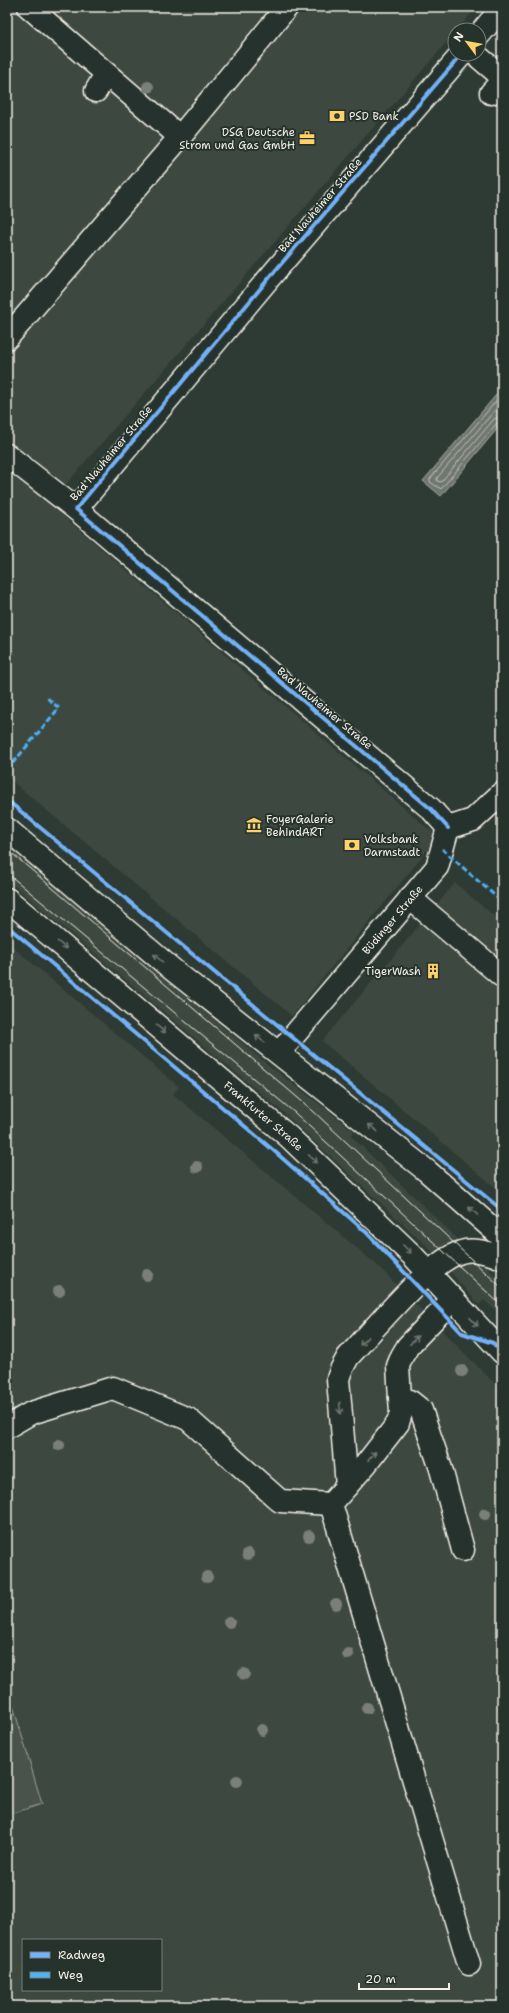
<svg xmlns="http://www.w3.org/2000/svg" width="509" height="2013" font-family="'Shantell Sans',sans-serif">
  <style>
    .built { fill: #3c4841; fill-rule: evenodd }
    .green { fill: #48524c; stroke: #9ea29a }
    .water { fill: #6f7770; stroke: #a4a8a0 }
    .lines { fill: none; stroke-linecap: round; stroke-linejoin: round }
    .shore { stroke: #bfc0b8; stroke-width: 1 }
    .minor-casing { stroke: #f4f1e8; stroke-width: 25 }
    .major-casing { stroke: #f4f1e8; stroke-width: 25 }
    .minor { stroke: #26332d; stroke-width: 22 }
    .major { stroke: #26332d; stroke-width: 22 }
    .tram { stroke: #f4f1e8; stroke-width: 1 }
    .quiet { stroke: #4fb1f8; stroke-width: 3; stroke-dasharray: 6 3; stroke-linecap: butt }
    .cycleway-casing { stroke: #26332d; stroke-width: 6 }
    .cycleway { stroke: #73b2f8; stroke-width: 4 }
    .tree { fill: #7a8079 }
    .oneway { stroke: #6e766e }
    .labels { text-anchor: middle; stroke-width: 4; stroke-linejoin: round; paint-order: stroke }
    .poi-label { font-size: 11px; fill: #f4f1e8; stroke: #26332d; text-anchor: start }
    .street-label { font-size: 11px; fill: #f4f1e8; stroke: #26332d }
  </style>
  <rect width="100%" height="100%" fill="#2e3b34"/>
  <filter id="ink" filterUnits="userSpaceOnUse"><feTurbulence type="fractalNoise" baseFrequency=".025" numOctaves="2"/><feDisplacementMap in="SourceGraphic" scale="8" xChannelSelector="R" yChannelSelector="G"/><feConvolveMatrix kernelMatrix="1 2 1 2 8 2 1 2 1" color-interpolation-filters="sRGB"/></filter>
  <g filter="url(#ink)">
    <g class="built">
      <polygon points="7,7 477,7 457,30 455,30 452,36 49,504 438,837 292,1016 7,777"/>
      <polygon points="7,845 267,1064 354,1131 351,1136 502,1282 502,1316 484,1300 479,1305 434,1253 284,1113 7,880"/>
      <polygon points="455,883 502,923 502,1193 322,1041"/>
      <path d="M7,942L179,1087L173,1094L377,1265L502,1391V2006H7ZM23,1940H161V1990H23Z"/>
    </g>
    <polygon class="green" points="7,1685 42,1804 7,1815"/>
    <polygon class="water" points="502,388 502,423 441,496 423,481"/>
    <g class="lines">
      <g class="shore">
        <polyline points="502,394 430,479 430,482 441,489 497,423 502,421"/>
        <polyline points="502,402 437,478 437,481 441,482 494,419 502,416"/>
      </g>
      <defs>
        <g id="minor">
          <polyline points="29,7 180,137"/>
          <polyline points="479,35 502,8"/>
          <polyline points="475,54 502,77"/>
          <polyline points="96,91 106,74"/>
          <polyline points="491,93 502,81"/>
          <polyline points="7,338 180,137 287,7"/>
          <polyline points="7,455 76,509"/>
          <polyline points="448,828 431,809 76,509 275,271 462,54"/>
          <polyline points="410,898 502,976"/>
          <path id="s1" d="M279,1053L437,867L448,828L473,820L502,793"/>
          <polyline points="400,1397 411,1402 421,1410 441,1469 463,1550"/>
          <polyline points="7,1427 31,1413 113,1388 188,1419 280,1501 331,1504 366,1464 398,1423 401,1413 398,1366 402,1356 408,1346 453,1299"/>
          <path d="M347,1486L338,1379L341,1370L348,1357C373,1331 429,1261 461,1252C473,1248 491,1253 502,1258"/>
          <polyline points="331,1504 469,1964"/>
        </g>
        <g id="major">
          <polyline points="7,829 173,970 427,1171 502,1237"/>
          <path id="s2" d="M7,899L289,1137L412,1255L502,1352"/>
        </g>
      </defs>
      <use href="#minor" class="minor-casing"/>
      <use href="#major" class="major-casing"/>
      <use href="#minor" class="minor"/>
      <use href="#major" class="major"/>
      <g class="tram">
        <polyline points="7,849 312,1110 502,1288"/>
        <polyline points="7,873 295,1113 502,1306"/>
      </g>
      <g class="quiet">
        <polyline points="7,770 59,708 46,697"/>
        <polyline points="442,849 502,902"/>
      </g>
      <defs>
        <g id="cycleway">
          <polyline points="7,800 292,1037 502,1210"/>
          <polyline points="448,828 431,809 76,509 275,271 462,54"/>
          <polyline points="7,926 273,1150 367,1233 462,1333 493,1343 502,1352"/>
        </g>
      </defs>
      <use href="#cycleway" class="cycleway-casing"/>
      <use href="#cycleway" class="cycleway"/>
    </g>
    <g class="tree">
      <circle cx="148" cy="87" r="6"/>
      <circle cx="197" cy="1167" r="6"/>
      <circle cx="147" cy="1275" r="6"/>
      <circle cx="59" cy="1291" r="6"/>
      <circle cx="462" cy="1371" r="6"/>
      <circle cx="59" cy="1445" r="6"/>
      <circle cx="485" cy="1514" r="6"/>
      <circle cx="309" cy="1536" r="6"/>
      <circle cx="248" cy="1554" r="6"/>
      <circle cx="207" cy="1577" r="6"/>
      <circle cx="336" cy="1604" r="6"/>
      <circle cx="229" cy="1622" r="6"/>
      <circle cx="348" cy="1654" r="6"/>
      <circle cx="244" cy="1674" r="6"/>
      <circle cx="367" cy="1708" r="6"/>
      <circle cx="262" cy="1730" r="6"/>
      <circle cx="237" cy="1781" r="6"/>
    </g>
    <defs><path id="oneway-shaft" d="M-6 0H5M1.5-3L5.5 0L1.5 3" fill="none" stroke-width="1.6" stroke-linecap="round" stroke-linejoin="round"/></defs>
    <g class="oneway">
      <use href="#oneway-shaft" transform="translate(62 945) rotate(40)"/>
      <use href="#oneway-shaft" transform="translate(158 958) rotate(-140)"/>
      <use href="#oneway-shaft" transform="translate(161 1029) rotate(40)"/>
      <use href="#oneway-shaft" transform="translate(260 1039) rotate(-142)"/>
      <use href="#oneway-shaft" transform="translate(373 1128) rotate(-142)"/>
      <use href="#oneway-shaft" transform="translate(313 1159) rotate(43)"/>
      <use href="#oneway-shaft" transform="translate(473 1211) rotate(-139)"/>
      <use href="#oneway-shaft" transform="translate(407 1249) rotate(45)"/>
      <use href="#oneway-shaft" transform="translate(474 1322) rotate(47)"/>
      <use href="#oneway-shaft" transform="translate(414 1340) rotate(-47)"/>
      <use href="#oneway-shaft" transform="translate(364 1341) rotate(133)"/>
      <use href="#oneway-shaft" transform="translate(340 1408) rotate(86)"/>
      <use href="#oneway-shaft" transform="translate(372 1456) rotate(-50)"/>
    </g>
  </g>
  <defs>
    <symbol id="bank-bare" viewBox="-9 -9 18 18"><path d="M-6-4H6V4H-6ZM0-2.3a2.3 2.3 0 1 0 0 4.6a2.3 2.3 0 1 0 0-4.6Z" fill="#ffd166" stroke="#26332d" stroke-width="2.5" paint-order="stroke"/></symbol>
    <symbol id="office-bare" viewBox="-9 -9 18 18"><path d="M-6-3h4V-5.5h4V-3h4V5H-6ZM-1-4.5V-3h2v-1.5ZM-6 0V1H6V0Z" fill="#ffd166" stroke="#26332d" stroke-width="2.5" paint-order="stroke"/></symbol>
    <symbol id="museum-bare" viewBox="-9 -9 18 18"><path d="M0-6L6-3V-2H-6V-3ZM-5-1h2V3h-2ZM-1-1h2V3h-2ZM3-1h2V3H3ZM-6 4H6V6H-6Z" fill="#ffd166" stroke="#26332d" stroke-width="2.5" paint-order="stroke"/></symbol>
    <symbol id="building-bare" viewBox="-9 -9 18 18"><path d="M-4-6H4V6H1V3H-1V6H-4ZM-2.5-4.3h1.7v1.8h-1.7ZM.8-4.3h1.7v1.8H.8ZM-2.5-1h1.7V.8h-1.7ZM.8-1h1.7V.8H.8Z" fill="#ffd166" stroke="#26332d" stroke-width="2.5" paint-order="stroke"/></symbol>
  </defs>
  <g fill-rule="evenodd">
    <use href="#bank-bare" x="326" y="105" width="22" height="22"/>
    <use href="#office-bare" x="296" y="127" width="22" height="22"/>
    <use href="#museum-bare" x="243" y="814" width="22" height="22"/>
    <use href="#bank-bare" x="341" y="834" width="22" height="22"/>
    <use href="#building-bare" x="422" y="960" width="22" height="22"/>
  </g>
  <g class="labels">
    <g class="poi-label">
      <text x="349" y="120">PSD Bank</text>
      <text x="295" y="136" text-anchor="end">DSG Deutsche<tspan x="295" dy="13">Strom und Gas GmbH</tspan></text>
      <text x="266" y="823">FoyerGalerie<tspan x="266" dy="13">BehindART</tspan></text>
      <text x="364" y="843">Volksbank<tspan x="364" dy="13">Darmstadt</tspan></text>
      <text x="421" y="975" text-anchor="end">TigerWash</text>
    </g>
    <g class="street-label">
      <text transform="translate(320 205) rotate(-49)" y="4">Bad Nauheimer Straße</text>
      <text transform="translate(111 453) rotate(-50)" y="4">Bad Nauheimer Straße</text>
      <text transform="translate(325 708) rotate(40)" y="4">Bad Nauheimer Straße</text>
      <text dy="4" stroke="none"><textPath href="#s1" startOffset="175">Büdinger Straße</textPath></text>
      <text dy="4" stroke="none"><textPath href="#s2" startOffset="336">Frankfurter Straße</textPath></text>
    </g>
  </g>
  <rect width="509" height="2013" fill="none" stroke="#26332d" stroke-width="24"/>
  <rect x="12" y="12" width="485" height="1989" fill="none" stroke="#f4f1e8" stroke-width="1.5" filter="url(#ink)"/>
  <rect x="22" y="1939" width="140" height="52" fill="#26332d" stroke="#787f78"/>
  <rect x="30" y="1952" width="20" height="6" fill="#73b2f8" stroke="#787f78"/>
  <text x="58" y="1959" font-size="12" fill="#f4f1e8">Radweg</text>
  <rect x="30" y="1972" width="20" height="6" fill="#4fb1f8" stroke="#787f78"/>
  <text x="58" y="1979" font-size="12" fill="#f4f1e8">Weg</text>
  <g transform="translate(467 42) rotate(302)"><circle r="19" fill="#26332d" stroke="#787f78"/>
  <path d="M0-3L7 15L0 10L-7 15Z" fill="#ffd166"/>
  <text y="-6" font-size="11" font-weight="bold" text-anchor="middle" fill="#f4f1e8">N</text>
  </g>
  <path d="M359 1983v6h90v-6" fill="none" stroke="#f4f1e8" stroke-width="2"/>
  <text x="365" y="1983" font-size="12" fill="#f4f1e8" stroke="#26332d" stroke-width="3" paint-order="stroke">20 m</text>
</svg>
